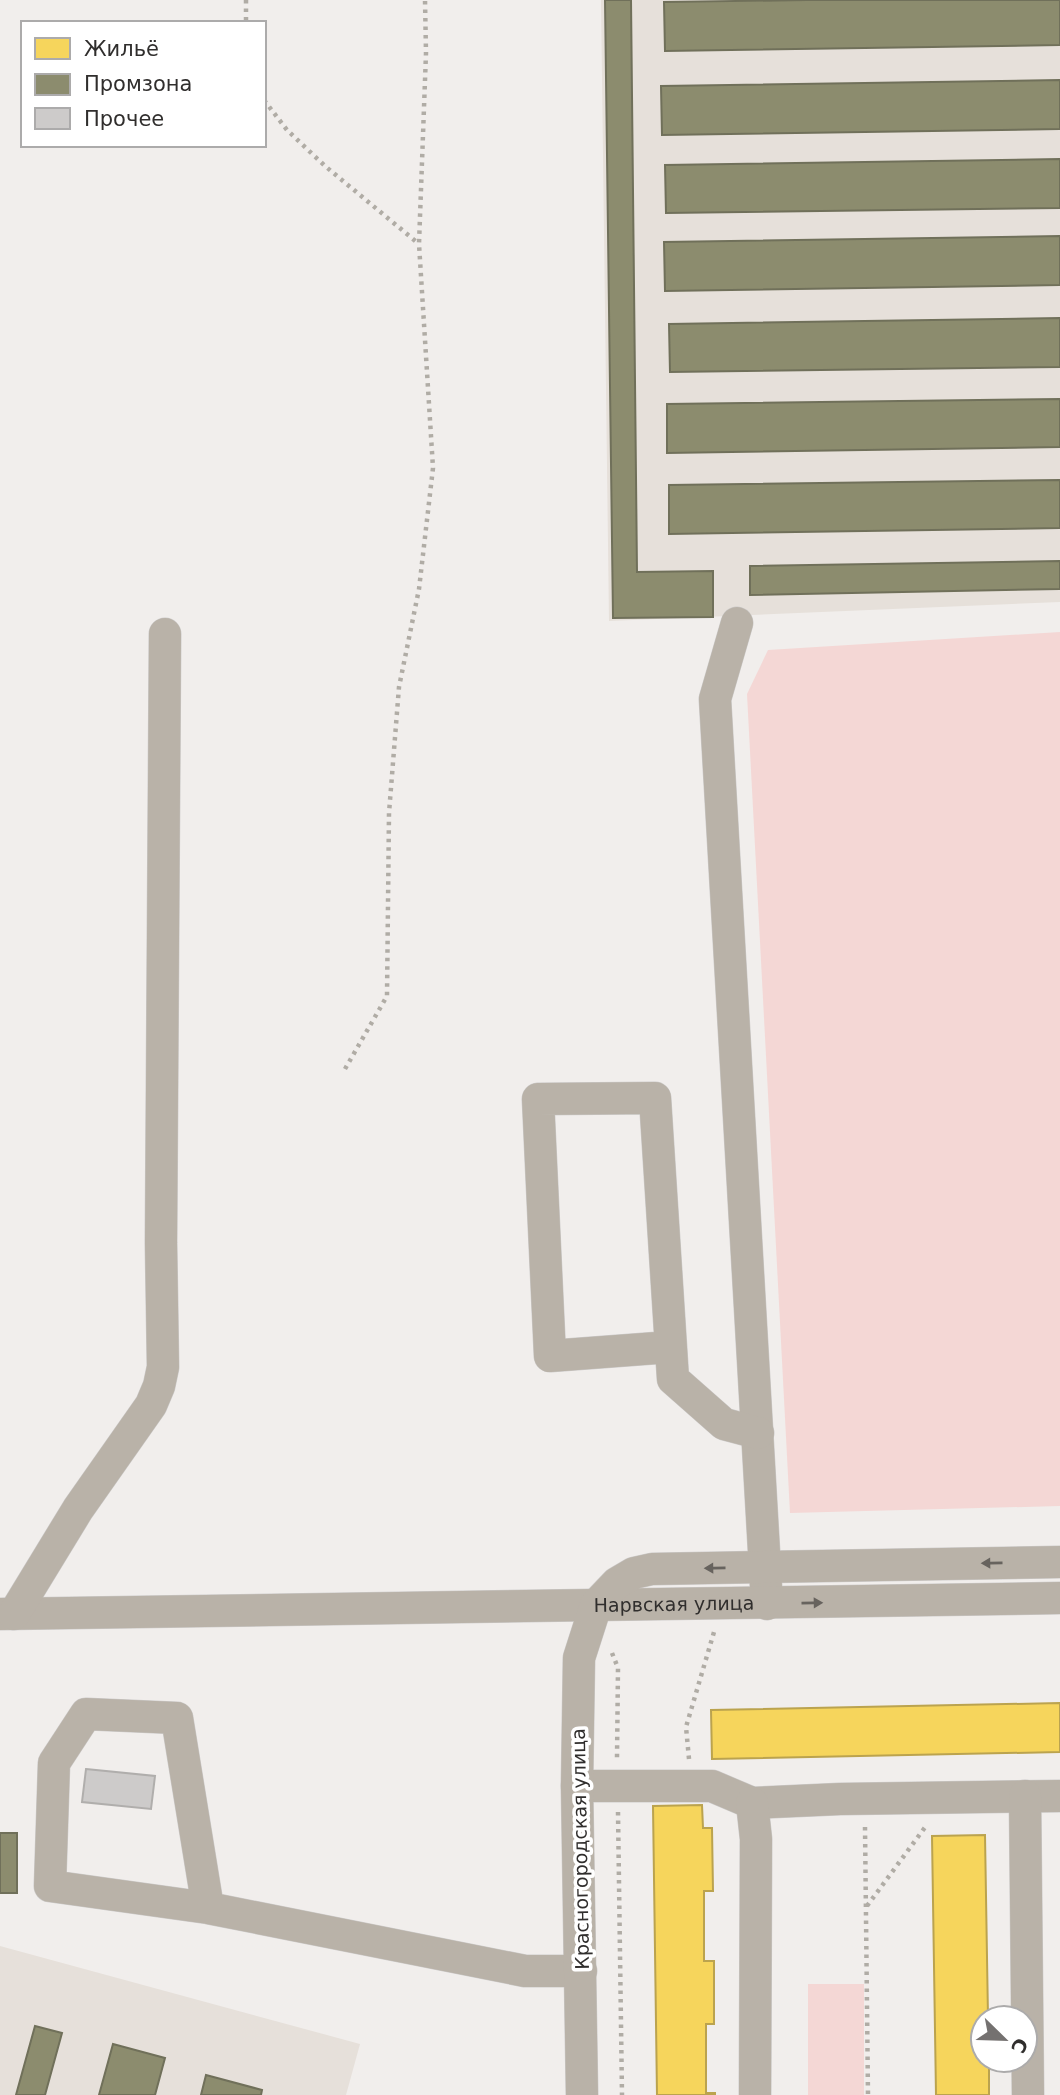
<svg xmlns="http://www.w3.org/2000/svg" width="1060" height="2095" font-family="'DejaVu Sans',sans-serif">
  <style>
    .built { fill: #e6e0da }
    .green { fill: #f4d7d5 }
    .homes { fill: #f6d55c; stroke: #bba34e; stroke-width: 2 }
    .industry { fill: #8c8c6e; stroke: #70705a; stroke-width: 2 }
    .building { fill: #cdcbca; stroke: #b0aeac; stroke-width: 2 }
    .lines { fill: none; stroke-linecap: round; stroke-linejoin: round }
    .minor-casing { stroke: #cdcbca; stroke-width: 33 }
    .path { stroke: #b0aca5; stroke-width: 4.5; stroke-dasharray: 3.5 5; stroke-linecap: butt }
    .minor { stroke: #b9b2a8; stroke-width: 32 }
    .oneway { fill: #67635e }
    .labels { text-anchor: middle; stroke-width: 7; stroke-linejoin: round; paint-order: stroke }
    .street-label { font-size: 19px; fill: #302e2d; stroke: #fff }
  </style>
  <rect width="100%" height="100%" fill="#f1eeec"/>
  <g class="built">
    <polygon points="601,0 1060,0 1060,602 609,621"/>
    <polygon points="0,1946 360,2044 346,2095 0,2095"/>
  </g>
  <g class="green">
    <polygon points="1060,632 1060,1506 790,1513 747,694 768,650"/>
    <rect x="808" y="1984" width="56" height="111"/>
  </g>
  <g class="homes">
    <polygon points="1060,1703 1060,1752 712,1759 711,1710"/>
    <polygon points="702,1805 703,1828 712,1828 713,1891 704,1891 704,1961 714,1961 714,2024 706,2024 706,2093 715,2093 715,2095 657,2095 653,1806"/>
    <polygon points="985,1835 988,2018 983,2018 983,2060 989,2060 989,2095 936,2095 932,1836"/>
  </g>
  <g class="industry">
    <polygon points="605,0 631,0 637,572 713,571 713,617 613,618"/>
    <polygon points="807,0 1060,0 1060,45 665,51 664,2"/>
    <polygon points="1060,80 1060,129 662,135 661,86"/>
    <polygon points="1060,159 1060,208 666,213 665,165"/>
    <polygon points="1060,236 1060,285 665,291 664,242"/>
    <polygon points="1060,318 1060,367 670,372 669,324"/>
    <polygon points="1060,399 1060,447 667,453 667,404"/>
    <polygon points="1060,480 1060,528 669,534 669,485"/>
    <polygon points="1060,561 1060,589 750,595 750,566"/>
    <rect x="0" y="1833" width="17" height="60"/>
    <polygon points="35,2026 62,2033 45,2095 16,2095"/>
    <polygon points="113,2044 165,2058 155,2095 99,2095"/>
    <polygon points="206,2075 262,2090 261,2095 201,2095"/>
  </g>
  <polygon class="building" points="86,1769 155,1776 151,1809 82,1802"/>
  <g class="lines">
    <defs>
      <g id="minor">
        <polyline points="737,623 715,699 767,1604"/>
        <polyline points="670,1347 550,1356 538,1099 655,1098 673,1379 724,1424 758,1433"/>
        <path id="s1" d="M0,1614L1060,1598"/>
        <polyline points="14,1614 78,1509 151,1405 159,1386 163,1367 161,1243 165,634"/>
        <polyline points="577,1786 712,1786 752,1803 840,1799 1060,1796"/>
        <polyline points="1025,1796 1028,2095"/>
        <polyline points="752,1803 756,1839 755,2095"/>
        <polyline points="208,1908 177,1718 86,1714 54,1763 50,1886 208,1908 525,1971 581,1971"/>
        <polyline points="582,2095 577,1786 579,1658 596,1605 617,1583 634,1573 652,1569 1060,1562"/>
      </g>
    </defs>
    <use href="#minor" class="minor-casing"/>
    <g class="path">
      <polyline points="246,0 246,23"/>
      <polyline points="264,100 287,130 325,166 419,244"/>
      <polyline points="345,1069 387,996 389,813 399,687 419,589 433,468 419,244 426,53 425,0"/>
      <polyline points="612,1653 618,1668 617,1758"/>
      <polyline points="689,1759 686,1727 714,1632"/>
      <polyline points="618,1812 622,2095"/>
      <polyline points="865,1827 868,2095"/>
      <polyline points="867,1906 926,1826"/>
    </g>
    <use href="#minor" class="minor"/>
  </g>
  <defs><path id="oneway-solid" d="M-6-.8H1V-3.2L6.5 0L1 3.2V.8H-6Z" transform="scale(1.75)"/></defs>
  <g class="oneway">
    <use href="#oneway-solid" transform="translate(992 1563) rotate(179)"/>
    <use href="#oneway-solid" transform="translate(715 1568) rotate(179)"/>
    <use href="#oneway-solid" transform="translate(812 1603) rotate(-1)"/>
  </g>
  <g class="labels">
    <g class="street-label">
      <text dy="7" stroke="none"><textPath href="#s1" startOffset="674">Нарвская улица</textPath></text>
      <text transform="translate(580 1849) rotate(-91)" y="7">Красногородская улица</text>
    </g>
  </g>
  <rect x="21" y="21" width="245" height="126" fill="#ffffff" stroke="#acabab" stroke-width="2"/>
  <rect x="35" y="38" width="35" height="21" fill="#f6d55c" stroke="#acabab" stroke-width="2"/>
  <text x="84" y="56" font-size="21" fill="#302e2d">Жильё</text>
  <rect x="35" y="74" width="35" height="21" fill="#8c8c6e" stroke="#acabab" stroke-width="2"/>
  <text x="84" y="91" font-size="21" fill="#302e2d">Промзона</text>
  <rect x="35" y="108" width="35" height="21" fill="#cdcbca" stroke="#acabab" stroke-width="2"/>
  <text x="84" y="126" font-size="21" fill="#302e2d">Прочее</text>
  <g transform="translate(1004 2039) rotate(113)"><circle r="33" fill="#ffffff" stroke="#acabab" stroke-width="2"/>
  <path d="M0-5L12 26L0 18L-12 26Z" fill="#747170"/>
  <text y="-10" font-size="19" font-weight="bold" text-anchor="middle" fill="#302e2d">С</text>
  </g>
</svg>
